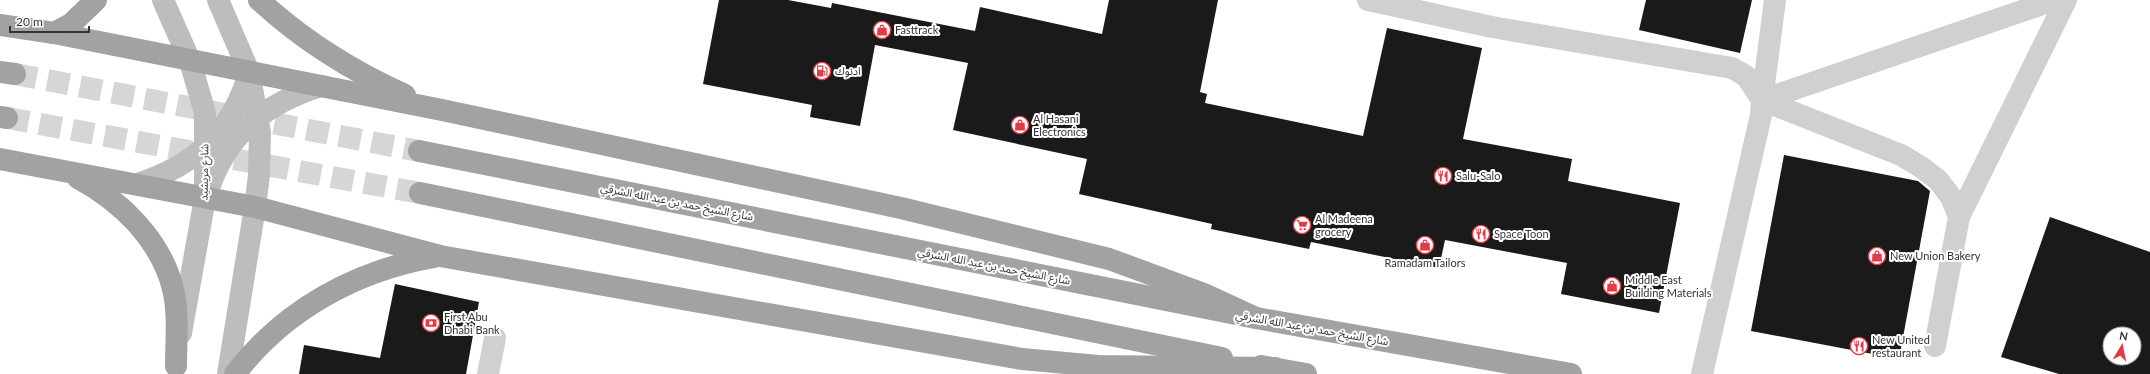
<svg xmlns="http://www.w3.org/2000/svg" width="2150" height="374" font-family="Lato,'Noto Sans Arabic',sans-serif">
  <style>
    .building { fill: #1a1a1a; fill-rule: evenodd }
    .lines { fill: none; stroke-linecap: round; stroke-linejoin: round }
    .trunk-tunnel { stroke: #d6d6d6; stroke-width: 22; stroke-dasharray: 22 11; stroke-linecap: butt }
    .minor { stroke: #d0d0d0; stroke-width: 22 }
    .secondary { stroke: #bdbdbd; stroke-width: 22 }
    .trunk { stroke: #a2a2a2; stroke-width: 22 }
    .labels { text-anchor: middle; stroke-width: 4; stroke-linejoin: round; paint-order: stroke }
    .poi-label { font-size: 11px; fill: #333; stroke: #fff; text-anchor: start }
    .street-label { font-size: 11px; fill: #333; stroke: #fff }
  </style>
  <rect width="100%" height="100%" fill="#fff"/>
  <g class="building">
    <polygon points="719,0 788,0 831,8 832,3 975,31 980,7 1102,34 1109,0 1218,0 1200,92 1207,94 1205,103 1363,136 1387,28 1482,48 1463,139 1572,159 1568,181 1680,203 1659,313 1561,294 1567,263 1445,240 1439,268 1311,242 1309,249 1211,229 1212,224 1079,194 1087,159 953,130 968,63 875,45 860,126 810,117 812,105 703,84"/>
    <polygon points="1646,0 1752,0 1740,53 1639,30"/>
    <polygon points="1784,155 1918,181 1930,191 1899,359 1751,331"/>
    <path d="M2050,217L2150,252V374H2059L2001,357ZM2110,334H2134V358H2110Z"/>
    <polygon points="395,284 479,302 466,374 299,374 304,345 380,358"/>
  </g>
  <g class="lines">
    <g class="trunk-tunnel">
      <polyline points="15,74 419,151"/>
      <polyline points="7,118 420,193"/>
    </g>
    <g class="minor">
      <polyline points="1368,0 1492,27 1732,68 1746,76 1762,100 1761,115 1702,374"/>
      <polyline points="1762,100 1901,155 1921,167 1938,180 1951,197 1959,217 1935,346"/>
      <polyline points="1762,100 2054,0"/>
      <polyline points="1762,100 1775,0"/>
      <polyline points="1959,217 2066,0"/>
      <polyline points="488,374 495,338"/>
    </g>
    <g class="secondary">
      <polyline points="163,0 190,61 205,113 205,198 181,333"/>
      <polyline points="218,0 249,72 260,133 259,175 255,207 228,374"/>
      <path d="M137,184C194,166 232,132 249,73"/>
      <path d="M209,188C228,133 266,103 321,86"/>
    </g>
    <g class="trunk">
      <path d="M259,0C301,39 352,71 405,95"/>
      <polyline points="0,25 54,33 442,110 901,208 1109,259 1204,294 1256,318"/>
      <polyline points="54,33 71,24 96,0"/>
      <polyline points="0,72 15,74"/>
      <polyline points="0,117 7,118"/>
      <polyline points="419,151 1256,318 1571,374"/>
      <polyline points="0,159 255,207 440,256 1022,359 1098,366 1275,368"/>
      <path d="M78,178C121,201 161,240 173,289C179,314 176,341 176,366"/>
      <polyline points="420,193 1222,358"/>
      <polyline points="1261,366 1306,374"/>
      <path d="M235,374C284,310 355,271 434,257"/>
    </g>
  </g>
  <defs>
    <symbol id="shop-ring" viewBox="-11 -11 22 22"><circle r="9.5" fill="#fff" stroke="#e63946" stroke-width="1.5"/><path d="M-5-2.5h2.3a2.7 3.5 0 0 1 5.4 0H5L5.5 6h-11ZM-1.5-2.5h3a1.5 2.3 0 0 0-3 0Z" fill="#e63946"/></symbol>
    <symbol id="fuel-ring" viewBox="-11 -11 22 22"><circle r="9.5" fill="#fff" stroke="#e63946" stroke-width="1.5"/><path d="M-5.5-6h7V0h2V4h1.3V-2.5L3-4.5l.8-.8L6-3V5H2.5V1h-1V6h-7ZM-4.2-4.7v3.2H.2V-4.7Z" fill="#e63946"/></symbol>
    <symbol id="restaurant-ring" viewBox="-11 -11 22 22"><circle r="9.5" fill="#fff" stroke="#e63946" stroke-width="1.5"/><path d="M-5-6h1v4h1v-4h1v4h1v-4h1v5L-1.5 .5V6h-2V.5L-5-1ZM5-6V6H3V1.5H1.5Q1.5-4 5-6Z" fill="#e63946"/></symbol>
    <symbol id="supermarket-ring" viewBox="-11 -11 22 22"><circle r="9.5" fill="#fff" stroke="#e63946" stroke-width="1.5"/><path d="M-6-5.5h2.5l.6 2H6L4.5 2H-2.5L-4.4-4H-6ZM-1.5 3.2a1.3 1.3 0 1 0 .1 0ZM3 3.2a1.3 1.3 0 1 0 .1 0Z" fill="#e63946"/></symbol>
    <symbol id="bank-ring" viewBox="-11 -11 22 22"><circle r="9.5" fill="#fff" stroke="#e63946" stroke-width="1.5"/><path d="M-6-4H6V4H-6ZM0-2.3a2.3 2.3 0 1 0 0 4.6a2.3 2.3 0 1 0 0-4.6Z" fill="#e63946"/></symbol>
  </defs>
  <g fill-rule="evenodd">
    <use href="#shop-ring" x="872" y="20" width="20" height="20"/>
    <use href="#fuel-ring" x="812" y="61" width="20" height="20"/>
    <use href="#shop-ring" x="1010" y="115" width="20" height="20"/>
    <use href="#restaurant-ring" x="1433" y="166" width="20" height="20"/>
    <use href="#supermarket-ring" x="1292" y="215" width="20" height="20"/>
    <use href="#restaurant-ring" x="1471" y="224" width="20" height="20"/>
    <use href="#shop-ring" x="1415" y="235" width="20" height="20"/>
    <use href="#shop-ring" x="1867" y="246" width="20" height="20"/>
    <use href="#shop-ring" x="1602" y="276" width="20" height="20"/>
    <use href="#bank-ring" x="421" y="313" width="20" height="20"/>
    <use href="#restaurant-ring" x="1849" y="336" width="20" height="20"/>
  </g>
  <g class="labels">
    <g class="poi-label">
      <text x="895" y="34">Fasttrack</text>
      <text x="835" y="75">ادنوك</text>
      <text x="1033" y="123">Al Hasani<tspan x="1033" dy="13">Electronics</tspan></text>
      <text x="1456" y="180">Salu-Salo</text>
      <text x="1315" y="223">Al Madeena<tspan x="1315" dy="13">grocery</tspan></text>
      <text x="1494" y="238">Space Toon</text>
      <text x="1890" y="260">New Union Bakery</text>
      <text x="1425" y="267" text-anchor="middle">Ramadam Tailors</text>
      <text x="1625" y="284">Middle East<tspan x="1625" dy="13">Building Materials</tspan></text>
      <text x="444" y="321">First Abu<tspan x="444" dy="13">Dhabi Bank</tspan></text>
      <text x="1872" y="344">New United<tspan x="1872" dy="13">restaurant</tspan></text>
    </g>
    <g class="street-label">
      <text transform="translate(204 172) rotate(-89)" y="4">شارع مريشيد</text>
      <text transform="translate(677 202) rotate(11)" y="4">شارع الشيخ حمد بن عبد الله الشرقي</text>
      <text transform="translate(994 266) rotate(11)" y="4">شارع الشيخ حمد بن عبد الله الشرقي</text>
      <text transform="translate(1312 328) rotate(10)" y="4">شارع الشيخ حمد بن عبد الله الشرقي</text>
    </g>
  </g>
  <g transform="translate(2122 346) rotate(10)"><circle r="19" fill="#ffffff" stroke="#adadad"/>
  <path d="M0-3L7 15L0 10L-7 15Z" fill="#e63946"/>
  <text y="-6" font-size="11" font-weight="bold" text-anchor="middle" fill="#333333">N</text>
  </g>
  <path d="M10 26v6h79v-6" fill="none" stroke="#333333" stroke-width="2"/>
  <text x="16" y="26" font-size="12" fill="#333333" stroke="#ffffff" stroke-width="3" paint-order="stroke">20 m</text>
</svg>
